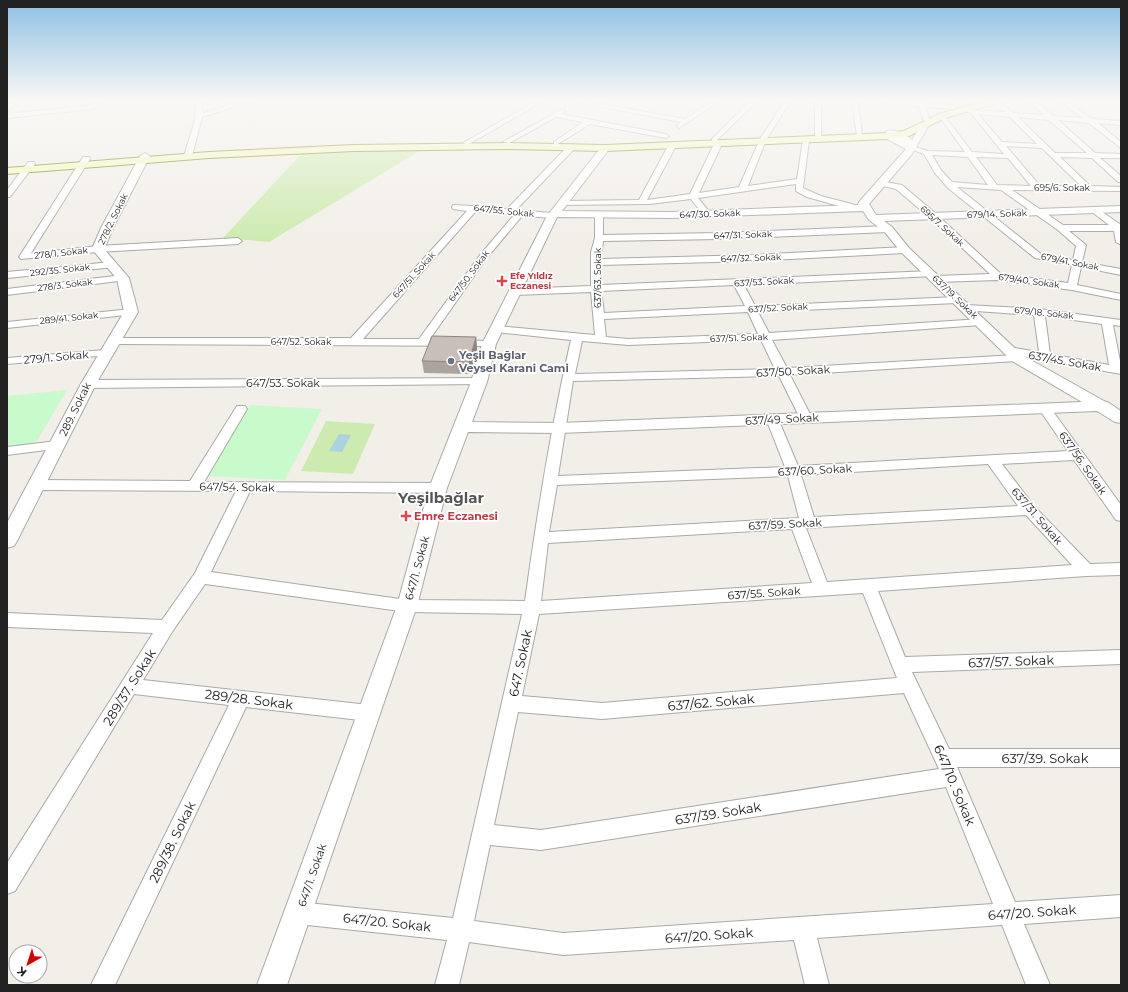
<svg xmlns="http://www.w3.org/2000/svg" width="1128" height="992" font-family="Montserrat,sans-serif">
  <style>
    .grass { fill: #cdebb0 }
    .park { fill: #c8facc }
    .water { fill: #aad3df }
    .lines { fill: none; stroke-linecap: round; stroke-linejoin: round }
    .minor-casing { stroke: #a9a9a9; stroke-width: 2 }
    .tertiary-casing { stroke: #a9a9a9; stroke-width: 2 }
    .secondary-casing { stroke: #707d05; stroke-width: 2 }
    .minor { fill: #fff; fill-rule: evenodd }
    .tertiary { fill: #fff; fill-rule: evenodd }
    .secondary { fill: #f7fabf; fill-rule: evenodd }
    .wall { fill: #aba49e }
    .shaded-wall { fill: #8b8681 }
    .building { fill: #c7bfb8; stroke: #8b8681 }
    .health-dot { fill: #e0444e; stroke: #fff; stroke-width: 1.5 }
    .worship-dot { fill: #6b7280; stroke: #fff; stroke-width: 1.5 }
    .labels { text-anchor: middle; stroke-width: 3.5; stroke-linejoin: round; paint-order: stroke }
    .far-street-label { font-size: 9px; fill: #222; stroke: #fff }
    .far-health-label { font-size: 9px; font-weight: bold; fill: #be3a42; stroke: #fff; text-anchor: start }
    .worship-label { font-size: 11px; font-weight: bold; fill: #5b616d; stroke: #fff; text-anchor: start }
    .street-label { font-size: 11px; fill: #222; stroke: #fff }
    .health-label { font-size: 11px; font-weight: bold; fill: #be3a42; stroke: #fff; text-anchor: start }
    .near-street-label { font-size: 13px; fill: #222; stroke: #fff }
    .district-label { font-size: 15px; font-weight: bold; fill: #555; stroke: #fff }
  </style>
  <rect width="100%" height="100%" fill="#f2efe9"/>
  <g class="grass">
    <polygon points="423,149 269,242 223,238 303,152"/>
    <polygon points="326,421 375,424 353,474 301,471"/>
  </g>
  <g class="park">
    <polygon points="67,390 35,444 7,446 7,396"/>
    <polygon points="251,405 322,409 285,480 206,476"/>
  </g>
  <polygon class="water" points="339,434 351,435 342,452 329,451"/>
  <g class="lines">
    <defs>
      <g id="minor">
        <polygon points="8,102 14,102 9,111 7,112"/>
        <polygon points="93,102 99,102 95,108 93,109 7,118 7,114 91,105"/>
        <polygon points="196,102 202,102 203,113 239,102 249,102 202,117 192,156 188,158 184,156 195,120"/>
        <polygon points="534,102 542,102 469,144 465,144 463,143"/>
        <polygon points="575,102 590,102 685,119 711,102 718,102 679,128 676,126 681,122"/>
        <polygon points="749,102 756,102 716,141 712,141 712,139"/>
        <polygon points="784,102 790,102 766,140 748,186 797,179 803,140 806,138 809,140 803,188 821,196 863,207 864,209 863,211 857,211 807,197 796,191 796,184 698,198 711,214 707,217 704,216 691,199 650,204 562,205 558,203 562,201 639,200 668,146 672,144 676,146 647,200 690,194 714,144 718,142 722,144 699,193 739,187 760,139"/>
        <polygon points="815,102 821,102 821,137 818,139 815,137"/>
        <polygon points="852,102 858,102 862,136 857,135"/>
        <polygon points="880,102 924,102 953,105 956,107 953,109 926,107 929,119 926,121 923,119 919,106 883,104"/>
        <path d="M992,102H999L1014,113L1044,115L1030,102H1037L1053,116L1083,118L1061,102H1068L1092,119L1121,121V125L1098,123L1121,142V148L1089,123L1058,120L1095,153L1121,154V158H1100L1121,176V182H1118L1092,158L1060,157L1090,186L1121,187V191L1012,190L1063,225H1109L1092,212L1091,210L1092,208L1095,207L1121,225V245L1116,242L1114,231H1069L1086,245L1082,262L1121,269V275L1081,267L1077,285L1121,294V300L1072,290L998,280L936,282L931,279L936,276L990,274L929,217L896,189L879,185V181L902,185L935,213L1001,274L1068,283L1072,265L1035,258L948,188L935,173L924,154L908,148L912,146L928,151L965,152L939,116L942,114L944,115L972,152L1004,154L971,113L965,110L968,108L974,110L1005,112ZM978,114L1010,117L1037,144L1002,142ZM1018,117L1049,120L1087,153H1055ZM1006,146L1042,148L1081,186H1040ZM932,155L968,157L988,185L952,182L941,170ZM976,157L1008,158L1031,186L997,185ZM957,187L1001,190L1058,230L1076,246L1073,260L1041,254Z"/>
        <polygon points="562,109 565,111 561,114 666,134 669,136 666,138 590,124 556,145 554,144 554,142 583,122 556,117 509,143 503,142"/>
        <path d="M568,146H574L575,148L516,210L552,213L555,214L556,216L555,218L522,216L486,259L430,339L489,341L495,344L493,346L113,344L108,341L113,338H351L467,211L453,209L452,207L453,205L474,206L507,209ZM476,211L514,215L480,255L419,339H363Z"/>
        <polygon points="83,157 89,157 90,159 31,253 98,246 238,238 242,241 238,244 98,252 21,259 19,257"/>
        <polygon points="28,162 34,162 35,164 10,197 7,197 7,190"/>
        <path d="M599,213L603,216V235L719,233L888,226L892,229L888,232L719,239L603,241L601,259L753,255L905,247L910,250L905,253L753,261L601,265V285L931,271L934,272L936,274L934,276L744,285L755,306L957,297L962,300L957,303L758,312L769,333L981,319L986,322L981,325L772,340L787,368L1016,355L1005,352L1003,350L1005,348L1009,347L1039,352L1034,315L962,310L961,308L966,305L1039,309L1121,320V326L1113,325L1121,366V374L1021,356L1023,358L1021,360L1017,361L790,375L812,418L810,421H802L800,418L779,376L573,381L558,476L785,467L767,421L769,418H777L779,421L798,466L1068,451L1039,409L1041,406H1049L1121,505V521L1116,520L1074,460L1002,464L1034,506L1090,564L1121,563V575L1086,576L878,591L905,657L1121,650V664L912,672L949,749H1121V767H957L1015,902L1121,895V917L1024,924L1050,985H1026L1002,925L817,938L829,985H805L794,940L563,955L469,942L459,985H435L447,940L298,924L290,921L287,913L290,905L298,902L453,918L522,614L407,612L205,584L172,632L143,680L369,705L375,707L378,713L375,719L369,721L246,707L115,985H91L229,705L134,694L15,891L7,894V863L153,633L7,627V613L162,620L195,573L236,491L36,490L31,488L29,485L31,482L36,480L190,481L235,409L237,406H245L247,409L204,482L438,483L443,485L445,488L443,491L438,493L250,491L211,572L407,600L525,601C537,514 551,426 571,340L497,332L492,329L497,326L595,335L591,292L515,295L510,292L515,289L591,286V252L595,238V216ZM734,285L745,306L604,313L601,291ZM748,312L758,334L628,339L606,337L604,319ZM1045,316L1102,324L1109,365L1050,354ZM761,340L775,369L575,374L582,341L628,345ZM988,464L1018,506L814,517L801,475ZM788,476L799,518L549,532L557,485ZM1026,515L1072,565L827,582L806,528ZM792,529L812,583L541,601L548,543ZM863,593L897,678L602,703L522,696L539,614ZM904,693L939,769L541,830L494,825L518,712L602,719ZM946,787L993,904L563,933L474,921L490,845L541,850Z"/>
        <polygon points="112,262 115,263 117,265 115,267 7,278 7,272"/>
        <polygon points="123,275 126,276 128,278 126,280 7,295 7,289"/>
        <polygon points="131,309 136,312 135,314 7,328 7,322"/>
        <polygon points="105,350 109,351 111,353 109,355 7,364 7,358"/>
        <polygon points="479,378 483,380 485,382 483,384 87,388 83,387 81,384 83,381 87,380"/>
        <polygon points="57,441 62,442 63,445 62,448 7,455 7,447"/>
      </g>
      <g id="tertiary">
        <path d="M925,122L929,125L912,154L869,204L876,215L1121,206V212L884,221L892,227L909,248L1022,355L1104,401L1109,403L1121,411V423L1115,422L1097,411L560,433L468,432L447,488L417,606L287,985H257L397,606L429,488L471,382L482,344L547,216L602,146L605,145L610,148L562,211L671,212L858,205L859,202L906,149L885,138L884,136L887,131C895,129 906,134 912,140L922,123ZM863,211L869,220L884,231L901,252L1012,361L1082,402L560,423L472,422L487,382L496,344L557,217L671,218Z"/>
        <polygon points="145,153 150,156 113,228 104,249 129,278 138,312 97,382 17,541 14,546 7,548 7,523 82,382 124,312 117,279 92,249 101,228 140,156"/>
      </g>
      <polygon id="secondary" points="981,102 995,102 994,104 945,118 909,136 888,139 605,151 506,149 354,151 209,158 7,174 7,168 209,152 354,145 506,143 605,145 888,133 904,131 939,114"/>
    </defs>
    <use href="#minor" class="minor-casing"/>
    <use href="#tertiary" class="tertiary-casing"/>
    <use href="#secondary" class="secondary-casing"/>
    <use href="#minor" class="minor"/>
    <use href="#tertiary" class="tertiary"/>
    <use href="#secondary" class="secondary"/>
  </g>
  <polygon class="wall" points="476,337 477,349 470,374 424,373 422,361"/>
  <polygon class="shaded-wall" points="476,337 477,349 470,374 469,362"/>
  <polygon class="building" points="432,336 476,337 469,362 422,361"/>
  <linearGradient id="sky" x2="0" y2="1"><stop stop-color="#8fc0e4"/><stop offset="0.42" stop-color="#f9f8f5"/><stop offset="1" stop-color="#f9f8f5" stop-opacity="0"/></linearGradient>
  <rect width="1128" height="241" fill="url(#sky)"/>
  <g class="health-dot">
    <path d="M500 275h4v4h4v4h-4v4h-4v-4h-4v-4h4z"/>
    <path d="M404 510h4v4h4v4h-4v4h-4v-4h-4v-4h4z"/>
  </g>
  <circle class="worship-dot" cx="451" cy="361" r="4"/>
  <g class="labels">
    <g class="far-street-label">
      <text x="1062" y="191">695/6. Sokak</text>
      <text transform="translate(504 211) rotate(6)" y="3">647/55. Sokak</text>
      <text transform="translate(710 214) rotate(-2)" y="3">647/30. Sokak</text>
      <text transform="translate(997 214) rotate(-2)" y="3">679/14. Sokak</text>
      <text transform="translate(113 219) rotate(-64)" y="3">278/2. Sokak</text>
      <text transform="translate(942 226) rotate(42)" y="3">695/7. Sokak</text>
      <text transform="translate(743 235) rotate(-2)" y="3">647/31. Sokak</text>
      <text transform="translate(61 253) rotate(-6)" y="3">278/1. Sokak</text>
      <text transform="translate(751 258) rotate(-2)" y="3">647/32. Sokak</text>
      <text transform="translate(1070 262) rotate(11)" y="3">679/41. Sokak</text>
      <text transform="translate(60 270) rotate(-6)" y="3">292/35. Sokak</text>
      <text transform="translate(414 275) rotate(-48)" y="3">647/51. Sokak</text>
      <text transform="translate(469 276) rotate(-53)" y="3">647/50. Sokak</text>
      <text transform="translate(598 278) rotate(-90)" y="3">637/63. Sokak</text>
      <text transform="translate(1029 281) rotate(8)" y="3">679/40. Sokak</text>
      <text transform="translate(764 282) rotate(-3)" y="3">637/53. Sokak</text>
      <text transform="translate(65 285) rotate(-7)" y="3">278/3. Sokak</text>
      <text transform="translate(955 297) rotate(44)" y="3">637/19. Sokak</text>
      <text transform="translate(778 308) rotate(-3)" y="3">637/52. Sokak</text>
      <text transform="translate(1044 313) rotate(6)" y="3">679/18. Sokak</text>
      <text transform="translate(69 318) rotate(-6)" y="3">289/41. Sokak</text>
      <text transform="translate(739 338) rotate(-2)" y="3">637/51. Sokak</text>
      <text x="301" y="345">647/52. Sokak</text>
    </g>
    <g class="far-health-label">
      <text x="510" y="279">Efe Yıldız<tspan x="510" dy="10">Eczanesi</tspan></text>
    </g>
    <g class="worship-label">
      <text x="459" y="359">Yeşil Bağlar<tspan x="459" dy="13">Veysel Karani Cami</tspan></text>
    </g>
    <g class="street-label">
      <text transform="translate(56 357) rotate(-5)" y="4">279/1. Sokak</text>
      <text transform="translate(1065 361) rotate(10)" y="4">637/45. Sokak</text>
      <text transform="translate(793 371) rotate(-3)" y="4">637/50. Sokak</text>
      <text x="283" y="387">647/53. Sokak</text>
      <text transform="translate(75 409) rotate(-64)" y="4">289. Sokak</text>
      <text transform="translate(782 419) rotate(-3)" y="4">637/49. Sokak</text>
      <text transform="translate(1083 463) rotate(55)" y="4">637/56. Sokak</text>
      <text transform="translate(815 470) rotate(-3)" y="4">637/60. Sokak</text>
      <text transform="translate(237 487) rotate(1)" y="4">647/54. Sokak</text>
      <text transform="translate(1037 516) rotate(49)" y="4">637/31. Sokak</text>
      <text transform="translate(785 524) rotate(-3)" y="4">637/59. Sokak</text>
      <text transform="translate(417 568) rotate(-75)" y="4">647/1. Sokak</text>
      <text transform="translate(764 593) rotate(-4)" y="4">637/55. Sokak</text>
      <text transform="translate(312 875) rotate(-71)" y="4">647/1. Sokak</text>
    </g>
    <g class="health-label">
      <text x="414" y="520">Emre Eczanesi</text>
    </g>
    <g class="near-street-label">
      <text transform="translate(1011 661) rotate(-2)" y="5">637/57. Sokak</text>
      <text transform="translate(520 663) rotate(-78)" y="5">647. Sokak</text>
      <text transform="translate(129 687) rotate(-58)" y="5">289/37. Sokak</text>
      <text transform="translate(249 699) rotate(7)" y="5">289/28. Sokak</text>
      <text transform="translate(711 702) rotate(-5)" y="5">637/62. Sokak</text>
      <text x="1045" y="763">637/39. Sokak</text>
      <text transform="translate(955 785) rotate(67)" y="5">647/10. Sokak</text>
      <text transform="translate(718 813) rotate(-9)" y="5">637/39. Sokak</text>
      <text transform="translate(172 842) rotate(-64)" y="5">289/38. Sokak</text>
      <text transform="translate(1032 912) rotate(-4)" y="5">647/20. Sokak</text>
      <text transform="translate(387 922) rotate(6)" y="5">647/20. Sokak</text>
      <text transform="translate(709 935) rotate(-4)" y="5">647/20. Sokak</text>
    </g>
    <g class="district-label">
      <text x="441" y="503">Yeşilbağlar</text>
    </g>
  </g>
  <rect width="1128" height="992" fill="none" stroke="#222222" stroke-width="16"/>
  <g transform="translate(28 964) rotate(219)"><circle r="19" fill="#ffffff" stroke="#a7a7a7"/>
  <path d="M0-3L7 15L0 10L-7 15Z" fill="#d40000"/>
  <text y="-6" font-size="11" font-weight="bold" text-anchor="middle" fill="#222222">K</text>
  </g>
</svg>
